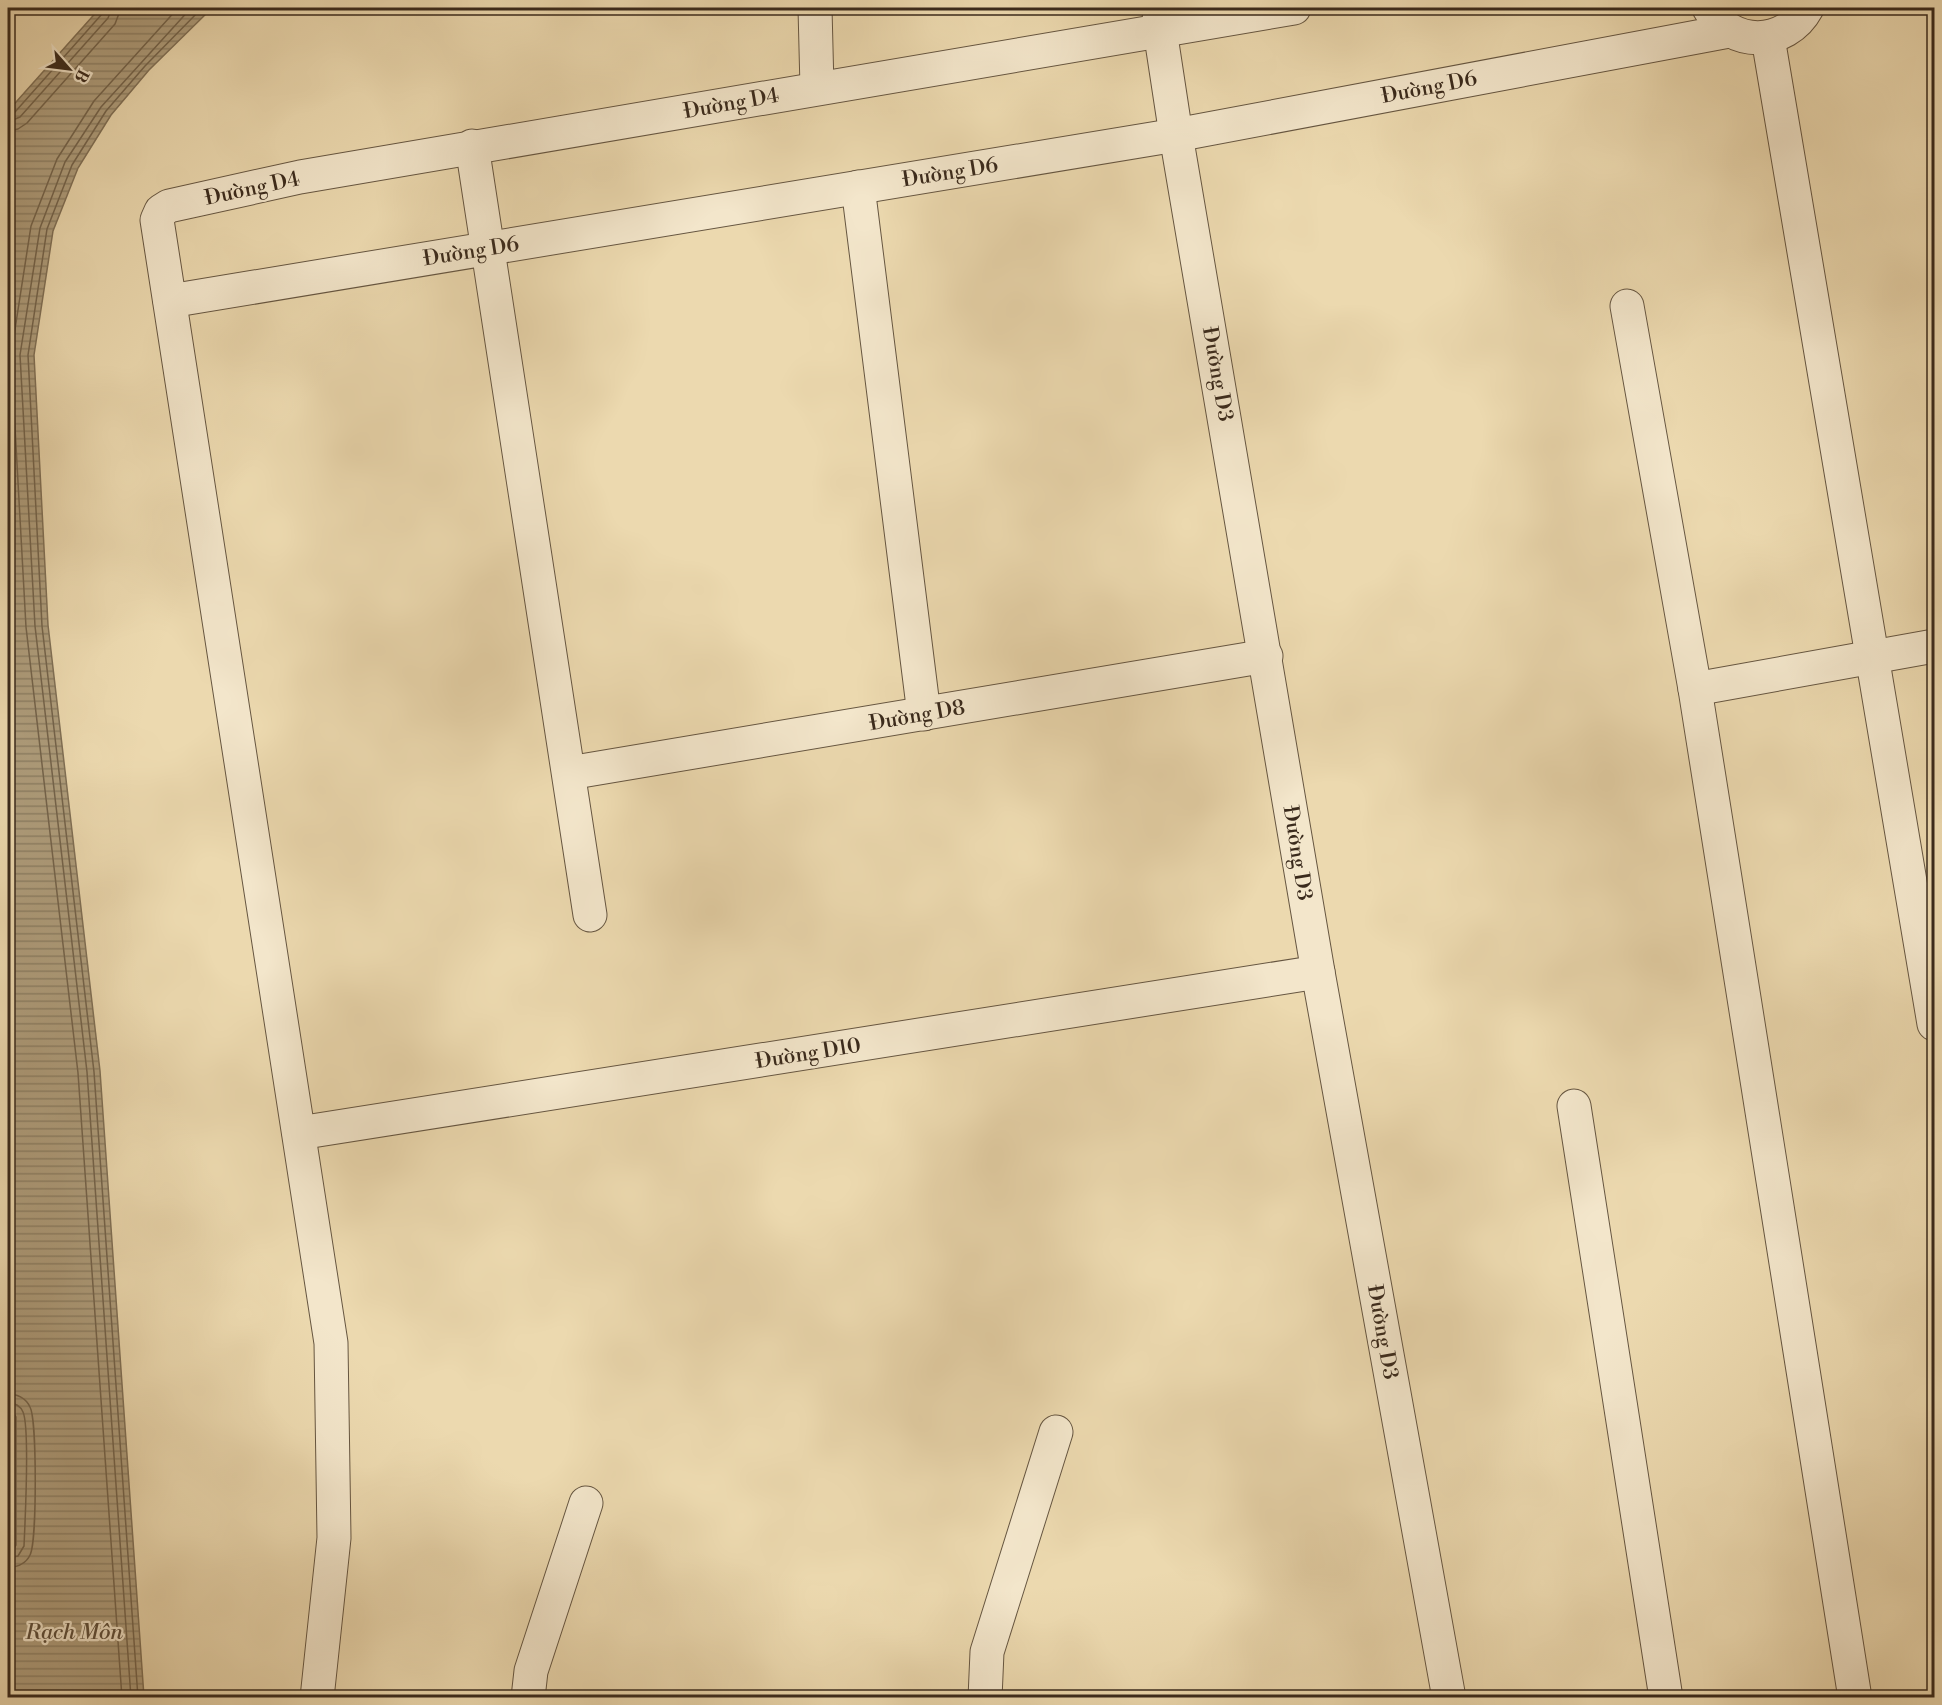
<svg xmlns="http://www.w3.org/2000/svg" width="1942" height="1705" font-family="'Libre Bodoni',serif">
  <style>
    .wetland { fill: url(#wetland-marsh); stroke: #847259; stroke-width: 1.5 }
    .water { fill: url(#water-rules); stroke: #807056; stroke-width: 1.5 }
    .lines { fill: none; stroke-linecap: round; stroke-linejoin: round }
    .shore { stroke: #74644c; stroke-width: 1.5 }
    .street-casing { stroke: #665641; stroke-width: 35 }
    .street { stroke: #f3e6cb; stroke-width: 33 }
    .labels { text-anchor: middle; stroke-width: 4.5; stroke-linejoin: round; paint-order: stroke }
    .street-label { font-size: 21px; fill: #3a2a1c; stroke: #f3e6cb }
    .water-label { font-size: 22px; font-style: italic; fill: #5d4d39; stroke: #f3e6cb }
  </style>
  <defs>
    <pattern id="wetland-marsh" width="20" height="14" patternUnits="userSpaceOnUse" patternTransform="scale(1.5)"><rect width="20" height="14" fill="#cebb96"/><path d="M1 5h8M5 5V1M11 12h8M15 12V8" fill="none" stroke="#a8987a"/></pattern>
    <pattern id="water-rules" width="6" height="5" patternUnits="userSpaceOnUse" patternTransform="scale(1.5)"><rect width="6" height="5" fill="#af9e7d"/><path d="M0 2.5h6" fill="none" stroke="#8f8166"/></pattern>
  </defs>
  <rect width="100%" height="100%" fill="#ecd9af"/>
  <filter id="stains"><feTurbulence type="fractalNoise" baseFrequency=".00333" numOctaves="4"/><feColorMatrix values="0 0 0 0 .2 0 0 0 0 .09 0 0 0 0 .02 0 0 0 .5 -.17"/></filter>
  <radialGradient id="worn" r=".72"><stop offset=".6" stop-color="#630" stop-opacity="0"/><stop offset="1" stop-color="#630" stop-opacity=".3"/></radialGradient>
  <polygon class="wetland" points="8,1339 12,1467 8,1667"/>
  <polygon class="water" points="100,8 212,8 149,70 111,115 78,168 53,231 34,355 48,625 100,1071 144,1697 8,1697 12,1467 8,1339 8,111"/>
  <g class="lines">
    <g class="shore">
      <polyline points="8,114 15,112 102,14 104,8"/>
      <polyline points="8,122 20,117 108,18 112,8"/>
      <polyline points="8,131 18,129 27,123 115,24 121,8"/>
      <path d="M8,1394C17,1394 26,1398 30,1407C37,1420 37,1542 30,1555C26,1564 17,1567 8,1568"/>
      <path d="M8,1403C14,1403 20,1405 23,1412C30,1428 25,1523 24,1546L18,1556L8,1558"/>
      <polyline points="8,1411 13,1412 16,1417 16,1545 13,1550 8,1551"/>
      <polyline points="122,1698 78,1073 26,627 11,355 31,226 57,159 94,101 178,8"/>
      <polyline points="131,1698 87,1072 35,626 20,355 40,228 65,162 101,107 191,8"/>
      <polyline points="138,1698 94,1072 42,626 28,355 47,229 72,165 106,111 145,66 202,8"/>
    </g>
    <defs>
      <g id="street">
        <polyline points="815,8 817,88"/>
        <polyline points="1159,8 1160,30 1176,135 1318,972 1449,1698"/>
        <path d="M1709,8C1730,48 1786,47 1807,8"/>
        <polyline points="1768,38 1934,1024"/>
        <polyline points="472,146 590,915"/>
        <polyline points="858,187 924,714"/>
        <polyline points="170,301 1176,135 1729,31"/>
        <polyline points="1627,306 1695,689 1855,1698"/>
        <polyline points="1695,689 1934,646"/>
        <polyline points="569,773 1266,656"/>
        <polyline points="1574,1106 1666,1698"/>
        <polyline points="299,1133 1318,972"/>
        <polyline points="317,1698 334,1538 331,1343 157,220 161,211 169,206 300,177 1294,8"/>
        <polyline points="528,1698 531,1671 586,1503"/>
        <polyline points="985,1698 987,1652 1056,1432"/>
      </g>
    </defs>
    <use href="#street" class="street-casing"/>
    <use href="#street" class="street"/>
  </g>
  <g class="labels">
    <g class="street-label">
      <text transform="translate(1429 87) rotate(-11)" y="7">Đường D6</text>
      <text transform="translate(731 103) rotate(-10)" y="7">Đường D4</text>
      <text transform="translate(950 172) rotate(-9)" y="7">Đường D6</text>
      <text transform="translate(252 188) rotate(-12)" y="7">Đường D4</text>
      <text transform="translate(471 251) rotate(-9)" y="7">Đường D6</text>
      <text transform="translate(1218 374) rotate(80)" y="7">Đường D3</text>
      <text transform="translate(917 715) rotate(-10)" y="7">Đường D8</text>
      <text transform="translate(1298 853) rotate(81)" y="7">Đường D3</text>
      <text transform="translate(808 1053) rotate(-9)" y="7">Đường D10</text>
      <text transform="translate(1383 1332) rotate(80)" y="7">Đường D3</text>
    </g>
    <g class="water-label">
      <text x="74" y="1639">Rạch Môn</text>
    </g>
  </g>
  <rect width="1942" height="1705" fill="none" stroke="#ecd9af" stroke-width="30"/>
  <rect x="9" y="9" width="1924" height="1687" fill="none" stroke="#3a2a1c" stroke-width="3"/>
  <rect x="15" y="15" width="1912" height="1675" fill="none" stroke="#3a2a1c" stroke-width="1.5"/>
  <g transform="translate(69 69) rotate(118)" stroke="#f3e6cb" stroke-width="4.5" paint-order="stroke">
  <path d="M0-4.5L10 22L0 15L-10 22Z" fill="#3a2a1c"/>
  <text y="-9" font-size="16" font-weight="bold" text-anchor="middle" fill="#3a2a1c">B</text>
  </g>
  <rect width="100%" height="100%" filter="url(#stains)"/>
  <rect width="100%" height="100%" fill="url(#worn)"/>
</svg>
